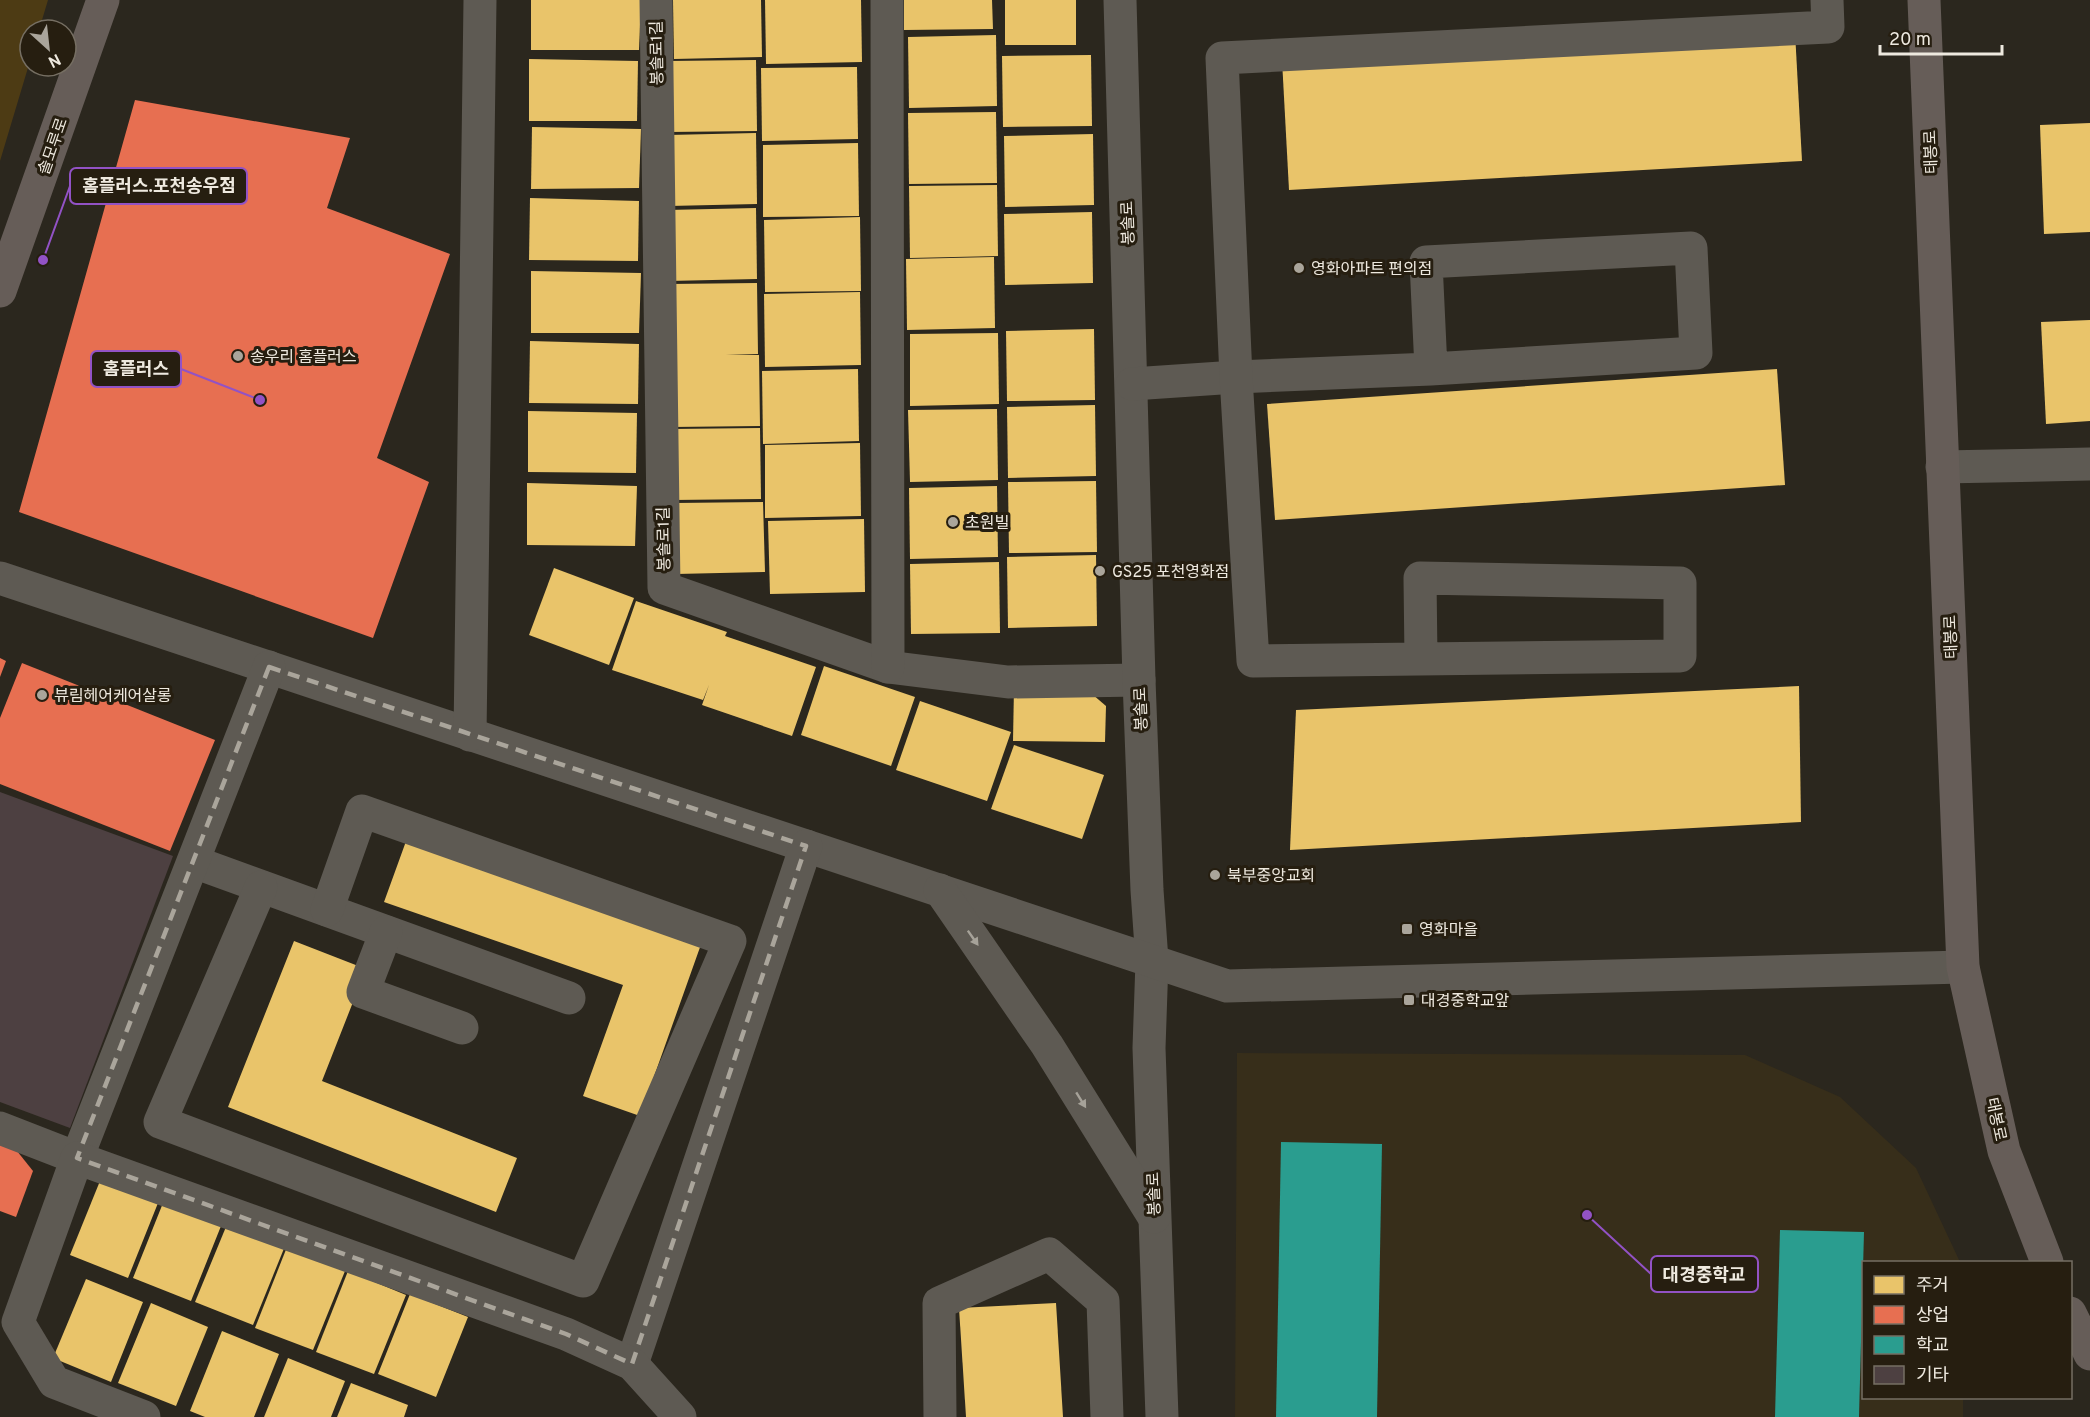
<svg xmlns="http://www.w3.org/2000/svg" width="2090" height="1417" font-family="Overpass,'Noto Sans KR',sans-serif">
  <style>
    .built { fill: #372e1a }
    .green { fill: #4d3b14 }
    .homes { fill: #e9c46a }
    .shops { fill: #e76f51 }
    .schools { fill: #2a9d8f }
    .building { fill: #4d4041 }
    .lines { fill: none; stroke-linecap: round; stroke-linejoin: round }
    .minor { stroke: #5e5a53; stroke-width: 33 }
    .major { stroke: #665d58; stroke-width: 33 }
    .oneway { fill: #a6a299 }
    .marked { fill: none; stroke: #aaa59b; stroke-width: 4.5; stroke-dasharray: 12 8; stroke-linejoin: round }
    .poi-dot { fill: #aaa59b; stroke: #261e10; stroke-width: 2 }
    .labels { text-anchor: middle; stroke-width: 6; stroke-linejoin: round; paint-order: stroke }
    .street-label { font-size: 16px; fill: #eee9df; stroke: #261e10 }
    .poi-label { font-size: 16px; fill: #eee9df; stroke: #261e10; text-anchor: start }
    .leader { fill: none; stroke: #9252c5; stroke-width: 2 }
    .callout-dot { fill: #9252c5; stroke: #261e10; stroke-width: 2 }
    .callout { fill: #261e10; stroke: #9252c5; stroke-width: 2 }
    .callout-label { font-size: 18px; text-anchor: middle; font-weight: bold; fill: #eee9df }
  </style>
  <rect width="100%" height="100%" fill="#2b271e"/>
  <polygon class="built" points="1237,1053 1745,1055 1840,1097 1916,1168 1960,1262 1864,1262 1864,1398 1963,1398 1963,1417 1235,1417"/>
  <polygon class="green" points="0,0 48,0 39,30 30,30 30,61 0,161"/>
  <g class="homes">
    <polygon points="531,0 641,0 639,50 531,50"/>
    <polygon points="673,0 761,0 762,57 674,59"/>
    <polygon points="765,0 861,0 862,62 766,64"/>
    <polygon points="904,0 992,0 993,29 904,30"/>
    <rect x="1005" y="0" width="71" height="45"/>
    <polygon points="1795,32 1802,161 1289,190 1282,60"/>
    <polygon points="996,35 997,106 909,108 908,37"/>
    <polygon points="1091,55 1092,126 1003,127 1002,56"/>
    <polygon points="529,59 638,61 637,121 529,121"/>
    <polygon points="756,60 757,131 669,132 668,61"/>
    <polygon points="857,67 858,139 762,141 761,68"/>
    <polygon points="996,112 997,183 909,184 908,113"/>
    <polygon points="2090,123 2090,232 2044,234 2040,125"/>
    <polygon points="532,127 641,129 639,188 531,189"/>
    <polygon points="756,133 757,204 669,206 668,135"/>
    <polygon points="1093,134 1094,205 1005,207 1004,136"/>
    <polygon points="858,143 859,216 763,217 763,145"/>
    <polygon points="997,185 998,256 910,258 909,186"/>
    <polygon points="530,198 639,201 638,261 529,260"/>
    <polygon points="756,208 757,279 668,281 667,210"/>
    <polygon points="1092,212 1093,283 1005,285 1004,214"/>
    <polygon points="860,217 861,291 765,292 764,220"/>
    <polygon points="994,257 995,328 907,330 906,259"/>
    <polygon points="531,271 641,273 639,333 531,333"/>
    <polygon points="757,283 758,354 726,355 759,355 760,426 672,427 669,284"/>
    <polygon points="860,292 861,365 765,367 764,294"/>
    <polygon points="2090,320 2090,421 2046,424 2041,322"/>
    <polygon points="1094,329 1095,400 1007,401 1006,331"/>
    <polygon points="998,333 999,404 910,406 910,334"/>
    <polygon points="530,341 639,344 638,404 529,403"/>
    <polygon points="858,369 859,441 763,444 762,371"/>
    <polygon points="1777,369 1785,485 1275,520 1267,404"/>
    <polygon points="1095,405 1096,476 1008,478 1007,407"/>
    <polygon points="997,409 998,480 910,482 908,410"/>
    <polygon points="528,411 637,413 636,473 528,472"/>
    <polygon points="760,428 761,499 673,500 672,429"/>
    <polygon points="860,443 861,516 765,518 765,445"/>
    <polygon points="1096,481 1097,552 1009,553 1008,482"/>
    <polygon points="527,483 637,486 635,546 527,545"/>
    <polygon points="997,486 998,557 910,559 909,488"/>
    <polygon points="763,502 765,572 676,574 675,503"/>
    <polygon points="864,519 865,592 770,594 768,521"/>
    <polygon points="1096,555 1097,626 1008,628 1007,557"/>
    <polygon points="999,562 1000,633 911,634 910,564"/>
    <polygon points="554,568 634,598 609,665 529,635"/>
    <polygon points="636,601 727,632 725,636 816,667 792,736 702,705 709,685 703,700 612,670"/>
    <polygon points="824,666 915,697 891,766 801,735"/>
    <polygon points="1799,686 1801,822 1290,850 1296,710"/>
    <polygon points="1014,687 1085,688 1106,706 1105,742 1013,741"/>
    <polygon points="920,701 1011,732 987,801 896,770"/>
    <polygon points="1014,745 1104,775 1082,839 991,809"/>
    <polygon points="409,833 704,936 640,1116 583,1096 623,985 384,902"/>
    <polygon points="294,941 366,969 322,1081 517,1158 496,1212 228,1107"/>
    <polygon points="102,1176 160,1198 128,1278 70,1255"/>
    <polygon points="165,1198 223,1221 191,1301 133,1278"/>
    <polygon points="228,1222 285,1246 253,1325 195,1302"/>
    <polygon points="287,1247 345,1271 313,1350 255,1328"/>
    <polygon points="348,1271 406,1295 374,1374 316,1352"/>
    <polygon points="86,1279 143,1302 111,1382 53,1358"/>
    <polygon points="410,1294 468,1317 436,1397 378,1374"/>
    <polygon points="151,1303 208,1327 176,1406 118,1383"/>
    <polygon points="1056,1303 1063,1417 966,1417 959,1308"/>
    <polygon points="222,1331 279,1354 254,1417 205,1417 190,1411"/>
    <polygon points="288,1358 345,1381 331,1417 264,1417"/>
    <polygon points="351,1383 408,1405 404,1417 337,1417"/>
  </g>
  <g class="shops">
    <polygon points="135,100 350,138 327,208 450,254 377,458 429,482 373,638 19,512"/>
    <polygon points="0,658 6,661 0,677"/>
    <polygon points="22,663 215,740 170,851 0,784 0,718"/>
    <polygon points="0,1142 13,1146 33,1171 16,1217 0,1211"/>
  </g>
  <g class="schools">
    <polygon points="1281,1142 1382,1144 1377,1417 1276,1417"/>
    <polygon points="1780,1230 1864,1232 1859,1417 1775,1417"/>
  </g>
  <polygon class="building" points="0,792 173,856 70,1128 0,1102"/>
  <g class="lines">
    <g class="minor">
      <polyline points="656,0 664,588 888,667 1008,682 1139,680"/>
      <polyline points="887,0 888,667"/>
      <polyline points="1120,0 1139,680 1147,890 1152,961 1149,1048 1162,1417"/>
      <polyline points="1132,384 1236,377 1431,369 1696,353 1691,248 1426,262 1431,369"/>
      <polyline points="1942,467 2090,464"/>
      <polyline points="0,578 1227,986 1963,967"/>
      <polyline points="1421,659 1420,578 1680,583 1680,656 1253,661 1236,377 1222,58 1828,27 1827,0"/>
      <polyline points="470,735 480,0"/>
      <polyline points="194,862 569,998"/>
      <polyline points="261,887 160,1122 583,1281 730,941 362,811 327,910"/>
      <polyline points="940,890 1047,1045 1154,1217"/>
      <polyline points="386,932 363,992 462,1028"/>
      <polyline points="0,1128 77,1158 269,667"/>
      <polyline points="632,1364 806,846"/>
      <polyline points="144,1417 54,1382 18,1322 77,1158 566,1334 632,1364 680,1417"/>
      <polyline points="940,1417 939,1303 1049,1254 1103,1301 1107,1417"/>
    </g>
    <g class="major">
      <polyline points="1924,0 1963,967 2004,1151 2047,1262"/>
      <polyline points="0,291 103,0"/>
      <polyline points="2070,1313 2090,1354"/>
    </g>
  </g>
  <defs><path id="oneway-solid" d="M-6-.8H1V-3.2L6.5 0L1 3.2V.8H-6Z" transform="scale(1.5)"/></defs>
  <g class="oneway">
    <use href="#oneway-solid" transform="translate(973 938) rotate(55)"/>
    <use href="#oneway-solid" transform="translate(1081 1100) rotate(58)"/>
  </g>
  <path class="marked" d="M269,667L806,846L632,1364L566,1334L77,1158Z"/>
  <g class="poi-dot">
    <circle cx="1299" cy="268" r="6"/>
    <circle cx="238" cy="356" r="6"/>
    <circle cx="953" cy="522" r="6"/>
    <circle cx="1100" cy="571" r="6"/>
    <circle cx="42" cy="695" r="6"/>
    <circle cx="1215" cy="875" r="6"/>
    <rect x="1401" y="923" width="12" height="12" rx="3"/>
    <rect x="1403" y="994" width="12" height="12" rx="3"/>
  </g>
  <g class="labels">
    <g class="street-label">
      <text transform="translate(656 53) rotate(-91)" y="6">봉솔로1길</text>
      <text transform="translate(52 146) rotate(-71)" y="6">솔모루로</text>
      <text transform="translate(1930 152) rotate(-92)" y="6">태봉로</text>
      <text transform="translate(1127 223) rotate(-92)" y="6">봉솔로</text>
      <text transform="translate(663 539) rotate(-91)" y="6">봉솔로1길</text>
      <text transform="translate(1950 637) rotate(-92)" y="6">태봉로</text>
      <text transform="translate(1140 709) rotate(-92)" y="6">봉솔로</text>
      <text transform="translate(1997 1119) rotate(78)" y="6">태봉로</text>
      <text transform="translate(1153 1194) rotate(-92)" y="6">봉솔로</text>
    </g>
    <g class="poi-label">
      <text x="1311" y="274">영화아파트 편의점</text>
      <text x="250" y="362">송우리 홈플러스</text>
      <text x="965" y="528">초원빌</text>
      <text x="1112" y="577">GS25 포천영화점</text>
      <text x="54" y="701">뷰림헤어케어살롱</text>
      <text x="1227" y="881">북부중앙교회</text>
      <text x="1419" y="935">영화마을</text>
      <text x="1421" y="1006">대경중학교앞</text>
    </g>
  </g>
  <path class="leader" d="M43 260L70 186M260 400L181 369M1587 1215L1651 1274"/>
  <g class="callout-dot">
    <circle cx="43" cy="260" r="6"/>
    <circle cx="260" cy="400" r="6"/>
    <circle cx="1587" cy="1215" r="6"/>
  </g>
  <g class="callout">
    <rect x="70" y="168" width="177" height="36" rx="6"/>
    <rect x="91" y="351" width="90" height="36" rx="6"/>
    <rect x="1651" y="1256" width="107" height="36" rx="6"/>
  </g>
  <g class="callout-label">
    <text x="159" y="192">홈플러스.포천송우점</text>
    <text x="136" y="375">홈플러스</text>
    <text x="1704" y="1281">대경중학교</text>
  </g>
  <rect x="1862" y="1261" width="210" height="138" fill="#261e10" stroke="#766f63" stroke-width="1.5"/>
  <rect x="1874" y="1276" width="30" height="18" fill="#e9c46a" stroke="#766f63" stroke-width="1.5"/>
  <text x="1916" y="1291" font-size="18" fill="#eee9df">주거</text>
  <rect x="1874" y="1306" width="30" height="18" fill="#e76f51" stroke="#766f63" stroke-width="1.5"/>
  <text x="1916" y="1321" font-size="18" fill="#eee9df">상업</text>
  <rect x="1874" y="1336" width="30" height="18" fill="#2a9d8f" stroke="#766f63" stroke-width="1.5"/>
  <text x="1916" y="1351" font-size="18" fill="#eee9df">학교</text>
  <rect x="1874" y="1366" width="30" height="18" fill="#4d4041" stroke="#766f63" stroke-width="1.5"/>
  <text x="1916" y="1381" font-size="18" fill="#eee9df">기타</text>
  <g transform="translate(48 48) rotate(153)"><circle r="28" fill="#261e10" stroke="#766f63" stroke-width="1.5"/>
  <path d="M0-4.5L10 22L0 15L-10 22Z" fill="#aaa59b"/>
  <text y="-9" font-size="16" font-weight="bold" text-anchor="middle" fill="#eee9df">N</text>
  </g>
  <path d="M1880 45v9h122v-9" fill="none" stroke="#eee9df" stroke-width="3"/>
  <text x="1889" y="45" font-size="18" fill="#eee9df" stroke="#261e10" stroke-width="4.5" paint-order="stroke">20 m</text>
</svg>
